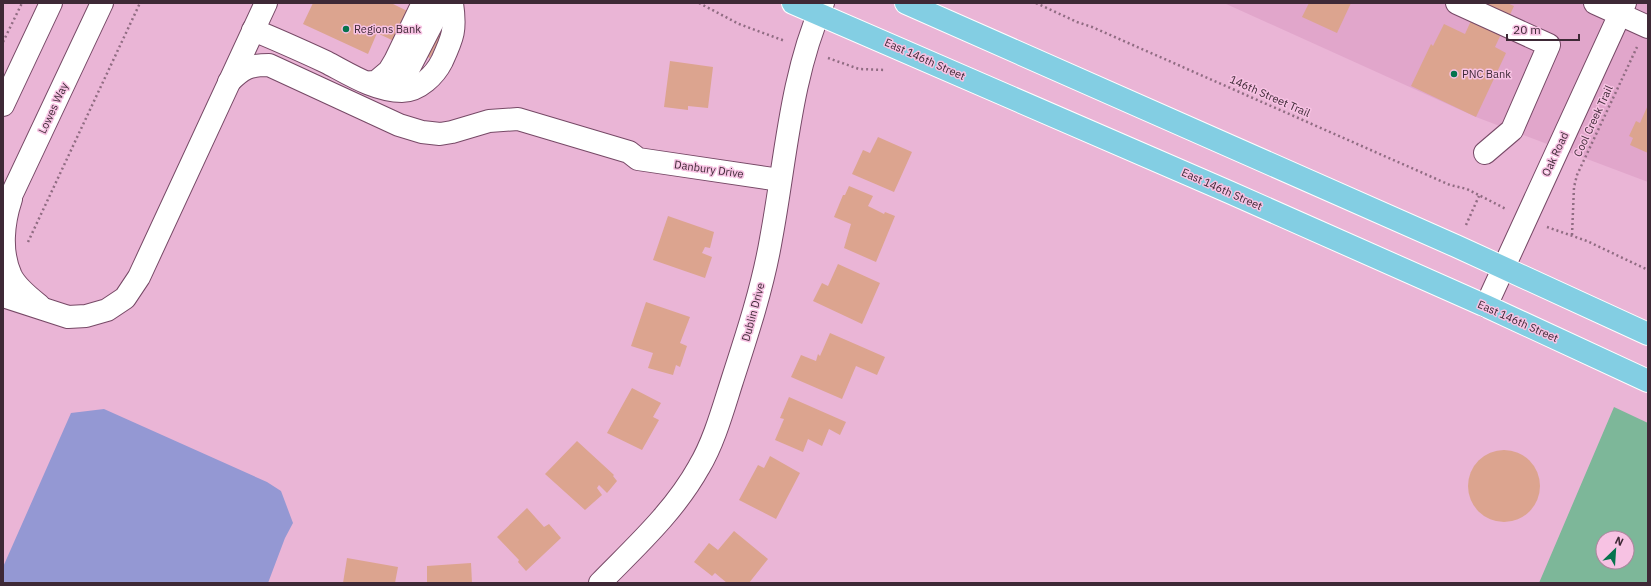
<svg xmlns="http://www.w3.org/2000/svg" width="1651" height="586" font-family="'IBM Plex Sans',sans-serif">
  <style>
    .built { fill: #e1a6cb }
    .green { fill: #7db799; fill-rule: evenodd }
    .water { fill: #9498d3 }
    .building { fill: #dca48f }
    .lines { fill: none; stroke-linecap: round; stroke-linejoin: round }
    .minor-casing { stroke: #764966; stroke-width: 24 }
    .major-casing { stroke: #fff; stroke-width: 24 }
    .path { stroke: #906c82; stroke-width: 2.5; stroke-dasharray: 2 3; stroke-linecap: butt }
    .minor { stroke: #fff; stroke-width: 22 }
    .major { stroke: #83cee3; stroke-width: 22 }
    .poi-dot { fill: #05734d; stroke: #f7c2e3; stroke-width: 1.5 }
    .labels { text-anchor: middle; stroke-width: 3; stroke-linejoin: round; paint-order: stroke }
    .poi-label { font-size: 11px; fill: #3e2936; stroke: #f7c2e3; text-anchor: start }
    .street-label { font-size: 11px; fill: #3e2936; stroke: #f7c2e3 }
  </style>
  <rect width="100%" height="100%" fill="#eab5d6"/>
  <polygon class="built" points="1224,3 1648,3 1648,182 1476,117"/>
  <path class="green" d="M1614,407L1648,423V583H1539ZM1603,538H1627V562H1603Z"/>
  <polygon class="water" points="104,409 267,482 281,491 293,523 285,538 268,583 3,583 3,567 71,413"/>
  <g class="building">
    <polygon points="313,3 391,3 444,29 430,58 377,33 368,54 303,24"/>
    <polygon points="1309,3 1351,3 1337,33 1302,17"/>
    <polygon points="1479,3 1507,3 1514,6 1495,47 1506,53 1476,117 1411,86 1431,44 1433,46 1444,24 1465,34"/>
    <polygon points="670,61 713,67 708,108 688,106 688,110 664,107"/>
    <polygon points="1648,105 1648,153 1630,145 1633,138 1629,136 1636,121 1640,123"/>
    <polygon points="878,137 912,152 894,192 852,174 863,150 870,153"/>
    <polygon points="849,186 873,196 868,206 884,214 885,212 895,216 876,262 844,248 851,224 834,217 843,195 845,195"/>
    <polygon points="668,216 714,232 710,248 705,247 702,253 712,257 705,278 653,260"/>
    <polygon points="838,264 880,283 862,324 813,301 822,283 828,286"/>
    <polygon points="646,302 690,317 680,343 687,346 680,367 676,365 673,375 648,368 653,353 631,346"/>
    <polygon points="830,333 885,357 877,375 856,366 842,399 791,377 801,355 816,361 818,354 820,356"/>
    <polygon points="632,388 661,403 653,417 659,420 642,450 607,433"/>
    <polygon points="789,397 846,422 840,435 829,429 822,446 808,439 803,452 775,440 784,419 780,418"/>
    <polygon points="577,441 614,475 613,476 617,481 607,493 599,485 597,488 602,495 585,510 545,474"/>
    <circle cx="1504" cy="486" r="36"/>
    <polygon points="770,456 800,473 776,519 739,500 758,465 764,468"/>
    <polygon points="527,508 544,527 549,524 561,538 526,571 518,562 519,560 497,537"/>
    <polygon points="734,531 768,559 749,583 727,583 715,573 712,576 694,562 709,543 718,550"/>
    <polygon points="347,558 398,567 395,583 343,583"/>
    <polygon points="471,563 472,583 427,583 427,566"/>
  </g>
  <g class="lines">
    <defs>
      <g id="minor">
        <polyline points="1457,3 1549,45 1512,130 1485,153"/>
        <polyline points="1595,3 1648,27"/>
        <path d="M253,30C278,40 302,51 326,62C349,74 375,91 402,91C419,91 435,75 442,61C453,37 456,30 452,3"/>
        <path d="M229,82C243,68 249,65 269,65L399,125L422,132L440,134L452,132L489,121L518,119L629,152L638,159L780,180"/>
        <polyline points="372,82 376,82 389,71 395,61 423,3"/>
        <path d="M377,82C390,82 398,80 407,72L438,12L439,3"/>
        <polyline points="3,105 51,3"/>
        <path d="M11,199C3,223 0,252 11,276C17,288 29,297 39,305"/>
        <polyline points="3,213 102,3"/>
        <polyline points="3,296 68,317 86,316 107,310 125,298 139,277 266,3"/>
        <polyline points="1486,306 1625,3"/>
        <path d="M600,583C635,547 674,512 699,467C714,442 723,409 732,381C747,335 763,286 771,239C786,159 790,78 823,3"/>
      </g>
      <g id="major">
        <polyline points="793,3 1229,192 1486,306 1648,381"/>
        <polyline points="906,3 1456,246 1648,334"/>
      </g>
    </defs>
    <use href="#minor" class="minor-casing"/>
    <use href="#major" class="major-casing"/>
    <g class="path">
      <polyline points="699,3 739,24 785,41"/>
      <polyline points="1036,3 1077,22 1092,27 1450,185 1467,189 1506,209"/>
      <polyline points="3,42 22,3"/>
      <polyline points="828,58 859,69 885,70"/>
      <polyline points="1466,225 1479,196"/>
      <polyline points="1547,227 1587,241 1648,270"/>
      <polyline points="1572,235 1574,187 1577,175 1637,47"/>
      <polyline points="28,242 140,3"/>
    </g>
    <use href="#minor" class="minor"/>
    <use href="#major" class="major"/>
  </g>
  <g class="poi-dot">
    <circle cx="346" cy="29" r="4"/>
    <circle cx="1454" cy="74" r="4"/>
  </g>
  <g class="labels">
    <g class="poi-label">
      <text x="354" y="33">Regions Bank</text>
      <text x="1462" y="78">PNC Bank</text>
    </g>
    <g class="street-label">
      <text transform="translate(925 59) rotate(24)" y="4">East 146th Street</text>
      <text transform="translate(1270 96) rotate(24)" y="4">146th Street Trail</text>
      <text transform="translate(53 108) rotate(-65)" y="4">Lowes Way</text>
      <text transform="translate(1593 121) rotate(-65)" y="4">Cool Creek Trail</text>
      <text transform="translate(1555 154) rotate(-65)" y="4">Oak Road</text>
      <text transform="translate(709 169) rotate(8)" y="4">Danbury Drive</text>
      <text transform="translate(1222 189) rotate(24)" y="4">East 146th Street</text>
      <text transform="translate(753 312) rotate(-75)" y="4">Dublin Drive</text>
      <text transform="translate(1518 321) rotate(24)" y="4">East 146th Street</text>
    </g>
  </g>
  <rect width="1651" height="586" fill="none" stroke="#3e2936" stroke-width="8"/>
  <g transform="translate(1615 550) rotate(25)"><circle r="19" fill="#f7c2e3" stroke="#ad859e"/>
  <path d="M0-3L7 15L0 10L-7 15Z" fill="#05734d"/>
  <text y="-6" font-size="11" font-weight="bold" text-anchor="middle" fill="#3e2936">N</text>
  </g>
  <path d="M1507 34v6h72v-6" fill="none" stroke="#3e2936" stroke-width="2"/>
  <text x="1513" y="34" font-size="12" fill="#3e2936" stroke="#f7c2e3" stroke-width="3" paint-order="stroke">20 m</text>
</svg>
